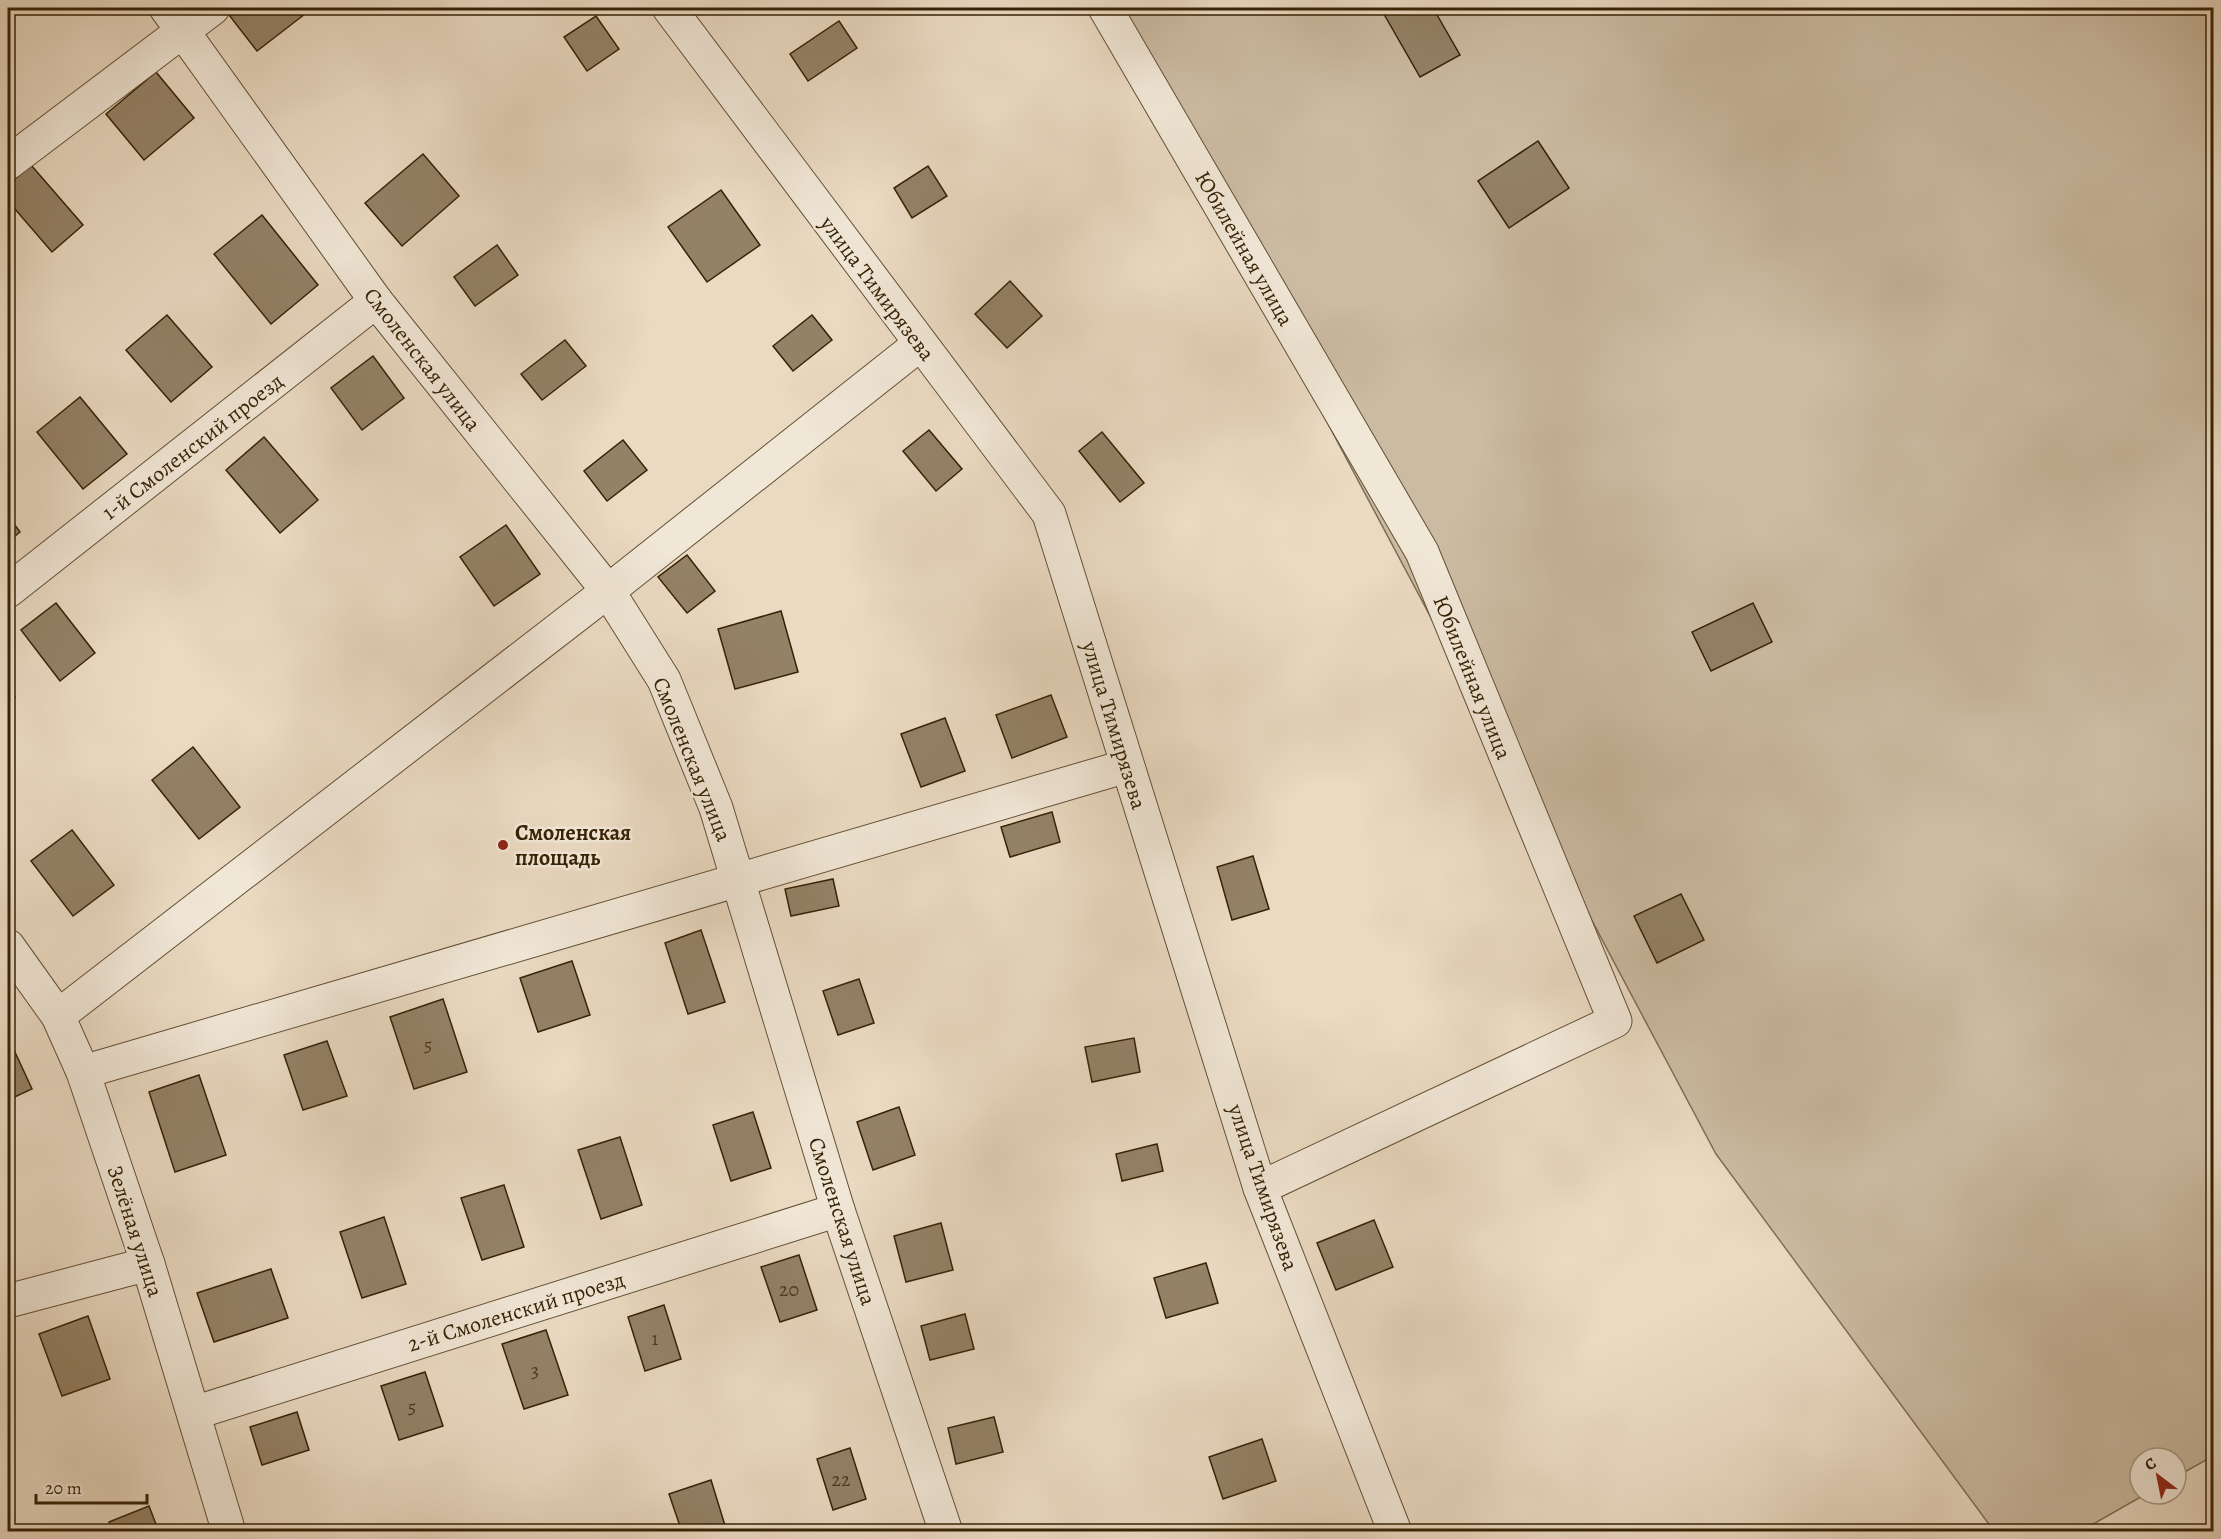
<svg xmlns="http://www.w3.org/2000/svg" width="2221" height="1539" font-family="Alegreya,serif">
  <style>
    .green { fill: #cbbba2; stroke: #806e54; stroke-width: 1.5 }
    .building { fill: #948267; stroke: #362205; stroke-width: 1.5 }
    .lines { fill: none; stroke-linecap: round; stroke-linejoin: round }
    .minor-casing { stroke: #635034; stroke-width: 35 }
    .minor { stroke: #f1e7d7; stroke-width: 33 }
    .poi-dot { fill: #8f2418; stroke: #f1e7d7; stroke-width: 2 }
    .labels { text-anchor: middle; stroke-width: 5; stroke-linejoin: round; paint-order: stroke }
    .number-label { font-size: 20px; fill: #4e3a1e }
    .street-label { font-size: 22px; fill: #362205; stroke: #f1e7d7 }
    .poi-label { font-size: 22px; font-weight: bold; fill: #362205; stroke: #f1e7d7; text-anchor: start }
  </style>
  <rect width="100%" height="100%" fill="#eadac2"/>
  <filter id="stains"><feTurbulence type="fractalNoise" baseFrequency=".00333" numOctaves="4"/><feColorMatrix values="0 0 0 0 .2 0 0 0 0 .09 0 0 0 0 .02 0 0 0 .5 -.17"/></filter>
  <radialGradient id="worn" r=".72"><stop offset=".6" stop-color="#630" stop-opacity="0"/><stop offset="1" stop-color="#630" stop-opacity=".3"/></radialGradient>
  <polygon class="green" points="1107,8 2213,8 2213,1456 2176,1477 2176,1458 2140,1458 2140,1494 2146,1494 2081,1531 1994,1531 1716,1154"/>
  <g class="building">
    <polygon points="239,8 300,8 305,14 257,51 229,15"/>
    <polygon points="1384,8 1433,8 1460,55 1420,77 1381,9"/>
    <polygon points="596,16 619,49 587,71 564,37"/>
    <polygon points="839,21 857,48 808,81 790,54"/>
    <polygon points="156,72 194,118 144,160 106,114"/>
    <polygon points="1538,141 1569,188 1509,228 1478,181"/>
    <polygon points="423,154 459,196 402,246 365,203"/>
    <polygon points="31,165 83,225 52,252 8,201 8,185"/>
    <polygon points="928,166 947,196 912,218 894,188"/>
    <polygon points="721,190 760,245 707,282 668,227"/>
    <polygon points="262,215 318,285 271,324 214,254"/>
    <polygon points="497,245 518,275 475,306 454,277"/>
    <polygon points="1010,281 1042,316 1007,348 975,314"/>
    <polygon points="167,315 212,367 171,402 126,350"/>
    <polygon points="812,315 832,340 793,371 773,346"/>
    <polygon points="565,340 586,366 542,400 521,374"/>
    <polygon points="373,356 404,398 362,430 331,388"/>
    <polygon points="80,397 127,454 83,489 37,432"/>
    <polygon points="929,430 962,469 936,491 903,451"/>
    <polygon points="1102,432 1144,483 1120,502 1079,451"/>
    <polygon points="264,437 318,500 280,533 226,470"/>
    <polygon points="623,440 647,470 607,501 584,471"/>
    <polygon points="8,516 20,532 8,542"/>
    <polygon points="506,525 540,574 494,606 460,557"/>
    <polygon points="687,555 715,591 687,613 658,577"/>
    <polygon points="56,603 95,653 60,681 21,630"/>
    <polygon points="1753,603 1772,642 1711,671 1692,632"/>
    <polygon points="781,611 798,672 735,689 718,629"/>
    <polygon points="8,688 15,697 8,704"/>
    <polygon points="1051,695 1067,737 1012,758 996,715"/>
    <polygon points="945,718 965,771 921,787 901,734"/>
    <polygon points="193,747 240,807 199,839 152,780"/>
    <polygon points="1052,812 1060,842 1010,857 1001,827"/>
    <polygon points="72,830 114,885 73,916 31,861"/>
    <polygon points="1253,856 1269,909 1232,920 1217,867"/>
    <polygon points="833,879 839,906 791,916 785,889"/>
    <polygon points="1681,894 1704,940 1657,963 1634,916"/>
    <polygon points="701,930 725,1002 688,1014 665,943"/>
    <polygon points="572,961 590,1015 538,1032 520,978"/>
    <polygon points="859,979 874,1023 838,1035 823,991"/>
    <polygon points="443,999 467,1072 414,1089 390,1017"/>
    <polygon points="8,1037 32,1089 8,1100"/>
    <polygon points="1134,1038 1140,1072 1092,1082 1085,1047"/>
    <polygon points="327,1041 347,1096 303,1110 284,1055"/>
    <polygon points="199,1075 226,1155 175,1172 149,1092"/>
    <polygon points="899,1107 915,1155 873,1170 857,1122"/>
    <polygon points="753,1112 771,1168 731,1181 713,1125"/>
    <polygon points="620,1137 642,1205 601,1219 578,1150"/>
    <polygon points="1157,1144 1163,1171 1122,1181 1116,1154"/>
    <polygon points="504,1185 524,1247 482,1260 461,1198"/>
    <polygon points="384,1217 406,1284 362,1298 340,1232"/>
    <polygon points="1374,1220 1393,1267 1336,1290 1317,1243"/>
    <polygon points="941,1223 953,1270 906,1282 894,1236"/>
    <polygon points="799,1255 817,1310 780,1322 761,1267"/>
    <polygon points="1206,1263 1218,1303 1166,1318 1154,1278"/>
    <polygon points="271,1269 288,1318 214,1342 197,1293"/>
    <polygon points="664,1305 681,1359 645,1371 628,1317"/>
    <polygon points="965,1314 974,1349 930,1360 921,1326"/>
    <polygon points="88,1316 110,1379 62,1396 39,1334"/>
    <polygon points="546,1330 568,1395 524,1409 502,1344"/>
    <polygon points="425,1372 443,1426 399,1440 381,1386"/>
    <polygon points="297,1412 309,1450 262,1465 250,1427"/>
    <polygon points="994,1417 1003,1452 956,1464 948,1428"/>
    <polygon points="1262,1439 1276,1481 1223,1499 1209,1457"/>
    <polygon points="850,1448 866,1499 833,1510 817,1459"/>
    <polygon points="711,1480 727,1532 682,1532 669,1494"/>
    <polygon points="149,1506 159,1532 112,1532 109,1522"/>
  </g>
  <g class="lines">
    <defs>
      <g id="minor">
        <polyline points="166,8 376,301 608,591 664,680 716,808 838,1210 946,1532"/>
        <polyline points="669,8 1049,514 1260,1188 1395,1532"/>
        <polyline points="1105,8 1422,552 1615,1021 1260,1188"/>
        <polyline points="8,163 213,8"/>
        <polyline points="8,591 376,301"/>
        <polyline points="8,946 58,1016 83,1072 148,1264 229,1532"/>
        <polyline points="58,1016 608,591 920,344"/>
        <polyline points="83,1072 1127,766"/>
        <polyline points="8,1301 148,1264"/>
        <polyline points="194,1413 838,1210"/>
      </g>
    </defs>
    <use href="#minor" class="minor-casing"/>
    <use href="#minor" class="minor"/>
  </g>
  <circle class="poi-dot" cx="503" cy="845" r="6"/>
  <g class="labels">
    <g class="number-label">
      <text x="428" y="1051">5</text>
      <text x="789" y="1296">20</text>
      <text x="655" y="1345">1</text>
      <text x="535" y="1377">3</text>
      <text x="412" y="1413">5</text>
      <text x="841" y="1486">22</text>
    </g>
    <g class="street-label">
      <text transform="translate(1245 248) rotate(60)" y="8">Юбилейная улица</text>
      <text transform="translate(878 288) rotate(53)" y="8">улица Тимирязева</text>
      <text transform="translate(423 359) rotate(52)" y="8">Смоленская улица</text>
      <text transform="translate(192 446) rotate(-38)" y="8">1-й Смоленский проезд</text>
      <text transform="translate(1473 677) rotate(68)" y="8">Юбилейная улица</text>
      <text transform="translate(1115 725) rotate(73)" y="8">улица Тимирязева</text>
      <text transform="translate(693 759) rotate(68)" y="8">Смоленская улица</text>
      <text transform="translate(1264 1187) rotate(71)" y="8">улица Тимирязева</text>
      <text transform="translate(843 1221) rotate(72)" y="8">Смоленская улица</text>
      <text transform="translate(136 1231) rotate(72)" y="8">Зелёная улица</text>
      <text transform="translate(516 1311) rotate(-17)" y="8">2-й Смоленский проезд</text>
    </g>
    <g class="poi-label">
      <text x="515" y="840">Смоленская<tspan x="515" dy="25">площадь</tspan></text>
    </g>
  </g>
  <rect width="2221" height="1539" fill="none" stroke="#eadac2" stroke-width="30"/>
  <rect x="9" y="9" width="2203" height="1521" fill="none" stroke="#362205" stroke-width="3"/>
  <rect x="15" y="15" width="2191" height="1509" fill="none" stroke="#362205" stroke-width="1.5"/>
  <g transform="translate(2158 1476) rotate(328)"><circle r="28" fill="#f1e7d7" stroke="#a69883" stroke-width="1.5"/>
  <path d="M0-4.5L10 22L0 15L-10 22Z" fill="#8f2418"/>
  <text y="-9" font-size="16" font-weight="bold" text-anchor="middle" fill="#362205">С</text>
  </g>
  <path d="M36 1494v9h111v-9" fill="none" stroke="#362205" stroke-width="3"/>
  <text x="45" y="1494" font-size="18" fill="#362205" stroke="#f1e7d7" stroke-width="4.5" paint-order="stroke">20 m</text>
  <rect width="100%" height="100%" filter="url(#stains)"/>
  <rect width="100%" height="100%" fill="url(#worn)"/>
</svg>
